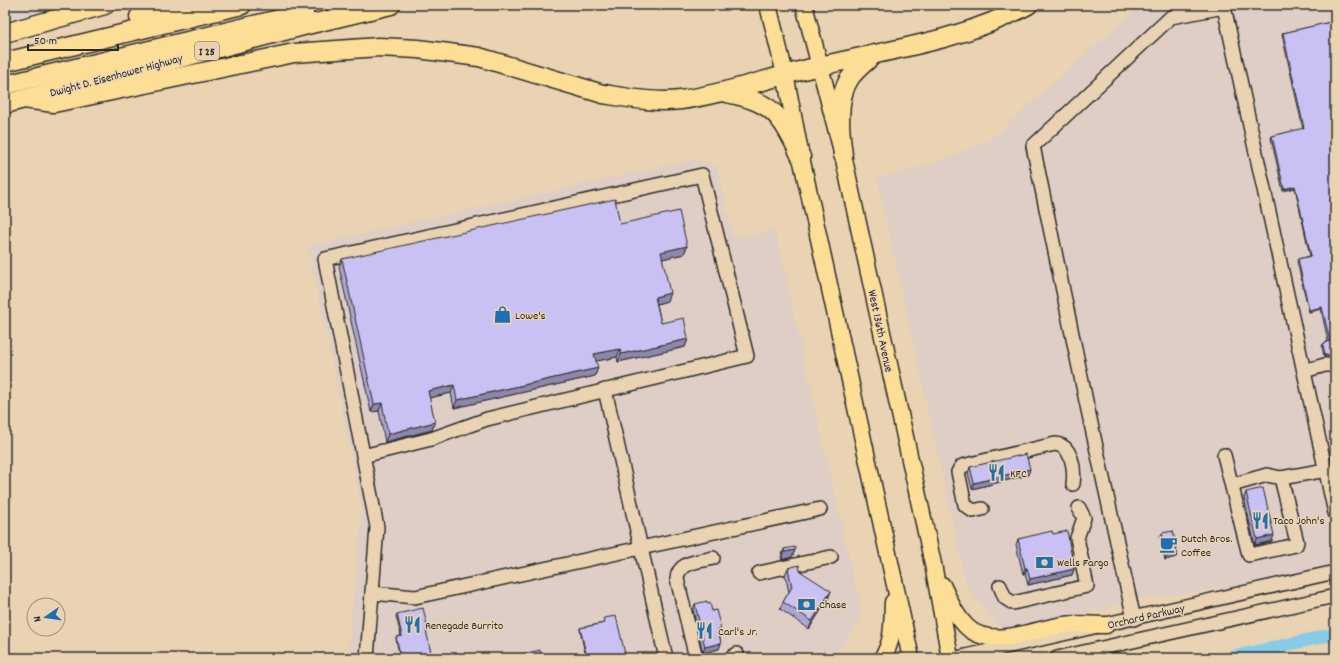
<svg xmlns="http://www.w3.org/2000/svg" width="1340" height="663" font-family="Dekko,sans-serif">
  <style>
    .built { fill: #dfcec6 }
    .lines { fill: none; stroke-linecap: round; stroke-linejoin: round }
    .canal { stroke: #88cbe9; stroke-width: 13 }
    .minor-casing { stroke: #2b2b2b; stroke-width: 16 }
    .major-casing { stroke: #2b2b2b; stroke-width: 19 }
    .highway-casing { stroke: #2b2b2b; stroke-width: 21 }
    .minor { stroke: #e9d3b2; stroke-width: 13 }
    .major { stroke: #fdde96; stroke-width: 16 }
    .highway { stroke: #fdde96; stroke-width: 18 }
    .wall { fill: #ada6d1; stroke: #2b2b2b }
    .shaded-wall { fill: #8d87aa; stroke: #2b2b2b }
    .building { fill: #c9c1f3; stroke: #2b2b2b }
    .labels { text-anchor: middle; stroke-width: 3; stroke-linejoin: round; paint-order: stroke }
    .shield { fill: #e9d3b2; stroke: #645d54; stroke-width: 1 }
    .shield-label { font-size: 11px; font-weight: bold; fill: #2b2b2b }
    .street-label { font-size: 12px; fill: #2b2b2b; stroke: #e9d3b2 }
    .poi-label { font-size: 12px; fill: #2b2b2b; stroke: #e9d3b2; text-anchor: start }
  </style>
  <rect width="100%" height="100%" fill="#e9d3b2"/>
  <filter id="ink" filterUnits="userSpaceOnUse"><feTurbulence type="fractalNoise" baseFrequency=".025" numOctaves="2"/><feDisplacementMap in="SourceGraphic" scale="8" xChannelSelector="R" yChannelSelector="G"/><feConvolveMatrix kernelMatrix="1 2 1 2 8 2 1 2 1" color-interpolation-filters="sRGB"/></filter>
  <g filter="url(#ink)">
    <g class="built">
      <polygon points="5,5 76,5 5,25"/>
      <polygon points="1141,5 1335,5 1335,572 1306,579 1144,598 1004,634 966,584 877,178 936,163 991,139"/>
      <polygon points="694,159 717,167 733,238 775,230 862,615 839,652 814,658 347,658 362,509 308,246"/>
    </g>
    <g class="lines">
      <polyline class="canal" points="1228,658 1335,634"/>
      <defs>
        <g id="minor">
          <polyline points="1304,371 1325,365 1335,365"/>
          <polyline points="605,390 666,658"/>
          <polyline points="1224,455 1249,555 1296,545 1297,542 1281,478 1326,470"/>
          <polyline points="363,456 431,439 487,419 747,356 702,175 325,259 377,527 367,658"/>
          <polyline points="1232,485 1267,475 1281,478"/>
          <path d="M982,509L973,511L965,505L958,472L962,466L1055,444C1072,445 1075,469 1073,484"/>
          <polyline points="759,573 831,557"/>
          <polyline points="1000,586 1005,598 1013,603 1087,586 1077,538 1084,518 1079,508"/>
          <polyline points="372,593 415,597 820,509"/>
          <polyline points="1134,619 1086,401 1033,146 1171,17 1224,7 1335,513"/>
          <path d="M696,658L677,579C678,561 699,562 713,558"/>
          <polyline points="731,658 737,654"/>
          <polyline points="957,658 1335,572"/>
          <polyline points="1057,658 1335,596"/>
        </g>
        <g id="major">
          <polyline points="768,5 785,74 801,157 911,658"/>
          <polyline points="804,5 843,155 933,564 950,658"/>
          <path d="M942,585C949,599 955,616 967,627C991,650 1035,629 1064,625C1077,623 1092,625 1106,625"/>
          <path d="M882,658C894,642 892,621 893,602"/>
        </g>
        <g id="highway">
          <polyline points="139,17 187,5"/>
          <polyline points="5,33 105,5"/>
          <polyline points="5,62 242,5"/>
          <polyline points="5,85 304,13"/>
          <path d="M722,92C772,102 779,111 801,157"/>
          <path d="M24,99L54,103L294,53L379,47L418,49L479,57L603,94C629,98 654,103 681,100C726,94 771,77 816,67C887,50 963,41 1028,5"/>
          <polyline points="5,104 307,25 391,5"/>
          <path d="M843,155C840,133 836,98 850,78C856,69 865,63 872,56"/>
        </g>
      </defs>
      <use href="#minor" class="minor-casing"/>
      <use href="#major" class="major-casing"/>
      <use href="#highway" class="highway-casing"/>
      <use href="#minor" class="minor"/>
      <use href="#major" class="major"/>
      <use href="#highway" class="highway"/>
    </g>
    <g class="wall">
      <polygon points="1335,21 1335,358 1324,357 1322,346 1323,344 1328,341 1321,309 1309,312 1297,261 1298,259 1310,256 1295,188 1283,191 1271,138 1272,136 1303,129 1282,35 1283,33"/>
      <polygon points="620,224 687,246 684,254 662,259 667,301 657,304 661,323 688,339 685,347 618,362 617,357 596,361 595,376 454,408 451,393 429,398 435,422 432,430 385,442 379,411 371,412 339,267 342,259"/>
      <polygon points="970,467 1028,475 972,489 968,473"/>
      <polygon points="1246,492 1272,541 1255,545 1244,498"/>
      <polygon points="1162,533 1177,553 1176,557 1165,560 1160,537"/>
      <polygon points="1053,534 1074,569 1072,575 1028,585 1025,574 1023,574 1016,545 1018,539"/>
      <polygon points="784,549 795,550 792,557 782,560 781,557"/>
      <polygon points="788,568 800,571 828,599 809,629 780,609 783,602 789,592 785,575"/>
      <polygon points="695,604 712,611 719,633 721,643 719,649 703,653 693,610"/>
      <polygon points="397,614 427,632 426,632 432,658 400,658 396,639 396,637 401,636 396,616"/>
      <polygon points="604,618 626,658 586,658 580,630 580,628 604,623 603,620"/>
    </g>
    <g class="shaded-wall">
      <polygon points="1295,186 1295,188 1283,191 1284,189"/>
      <polygon points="687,246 684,254 658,260 661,252"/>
      <polygon points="670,293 667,301 653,305 655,297"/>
      <polygon points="1322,307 1321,309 1309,312 1309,310"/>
      <polygon points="688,339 685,347 618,362 621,354"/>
      <polygon points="620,349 617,357 592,362 594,354"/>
      <polygon points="1325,355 1335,356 1335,358 1324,357"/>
      <polygon points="598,368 595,376 454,408 457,400"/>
      <polygon points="454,385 451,393 425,399 428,391"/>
      <polygon points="382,403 379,411 371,412 374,404"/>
      <polygon points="435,422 432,430 385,442 388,434"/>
      <polygon points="1030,469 1028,475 972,489 974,483"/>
      <polygon points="1274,535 1272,541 1255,545 1257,539"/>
      <polygon points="795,550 792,557 782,560 784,552"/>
      <polygon points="1177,553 1176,557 1165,560 1167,555"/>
      <polygon points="1025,568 1027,568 1025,574 1023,574"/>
      <polygon points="1074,569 1072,575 1028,585 1030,579"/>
      <polygon points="831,591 828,599 809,629 812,621"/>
      <polygon points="721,643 719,649 703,653 705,647"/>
    </g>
    <g class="building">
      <polygon points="1335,21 1335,356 1325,355 1323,344 1330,341 1322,307 1309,310 1298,259 1311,256 1295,186 1284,189 1272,136 1304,128 1283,33"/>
      <polygon points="615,199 620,224 679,211 687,246 661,252 670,293 655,297 661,323 684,318 688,339 621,354 620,349 594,354 598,368 457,400 454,385 428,391 435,422 388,434 382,403 374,404 342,259"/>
      <polygon points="1026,454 1030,469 974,483 970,467"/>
      <polygon points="1263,488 1274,535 1257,539 1246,492"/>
      <polygon points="1052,531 1053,534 1067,531 1074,569 1030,579 1027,568 1025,568 1018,539"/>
      <polygon points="1173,531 1177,553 1167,555 1162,533"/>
      <polygon points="795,547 795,550 784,552 784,549"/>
      <polygon points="799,565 800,571 831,591 812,621 783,602 792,587 788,568"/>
      <polygon points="707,601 707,604 710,603 712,611 716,610 721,629 718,629 721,643 705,647 695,604"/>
      <polygon points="423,608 428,629 426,630 432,658 401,658 396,637 402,636 397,614"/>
      <polygon points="616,616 626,658 587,658 580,628 605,623 604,618"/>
      <polygon points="540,650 541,658 505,658"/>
    </g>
  </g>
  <defs>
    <symbol id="shop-bare" viewBox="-9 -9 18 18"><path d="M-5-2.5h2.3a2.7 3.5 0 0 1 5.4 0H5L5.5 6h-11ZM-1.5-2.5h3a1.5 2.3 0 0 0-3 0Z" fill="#1f6fb2" stroke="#e9d3b2" stroke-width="2.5" paint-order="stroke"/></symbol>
    <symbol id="restaurant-bare" viewBox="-9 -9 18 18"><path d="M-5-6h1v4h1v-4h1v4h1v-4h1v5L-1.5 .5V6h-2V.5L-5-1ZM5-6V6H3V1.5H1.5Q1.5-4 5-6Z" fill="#1f6fb2" stroke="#e9d3b2" stroke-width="2.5" paint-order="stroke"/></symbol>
    <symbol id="cafe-bare" viewBox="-9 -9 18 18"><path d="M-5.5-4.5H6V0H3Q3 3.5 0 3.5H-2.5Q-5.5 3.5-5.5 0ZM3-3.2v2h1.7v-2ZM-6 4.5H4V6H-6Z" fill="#1f6fb2" stroke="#e9d3b2" stroke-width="2.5" paint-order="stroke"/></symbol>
    <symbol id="bank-bare" viewBox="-9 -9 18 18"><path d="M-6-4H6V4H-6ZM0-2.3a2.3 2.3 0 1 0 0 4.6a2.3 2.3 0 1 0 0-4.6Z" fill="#1f6fb2" stroke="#e9d3b2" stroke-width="2.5" paint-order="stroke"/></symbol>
  </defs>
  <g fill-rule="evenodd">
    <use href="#shop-bare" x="490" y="302" width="25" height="25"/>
    <use href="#restaurant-bare" x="984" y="460" width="25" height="25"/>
    <use href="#restaurant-bare" x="1248" y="508" width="25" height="25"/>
    <use href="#cafe-bare" x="1156" y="532" width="25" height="25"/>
    <use href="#bank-bare" x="1032" y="550" width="25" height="25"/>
    <use href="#bank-bare" x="794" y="592" width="25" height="25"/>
    <use href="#restaurant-bare" x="400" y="612" width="25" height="25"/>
    <use href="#restaurant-bare" x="692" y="618" width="25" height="25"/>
  </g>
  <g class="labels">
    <rect class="shield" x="195" y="42" width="24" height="18" rx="3"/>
    <g class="shield-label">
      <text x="207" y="55">I 25</text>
    </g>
    <g class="street-label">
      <text transform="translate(116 75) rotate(-15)" y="4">Dwight D. Eisenhower Highway</text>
      <text transform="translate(881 331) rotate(78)" y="4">West 136th Avenue</text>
      <text transform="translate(1146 616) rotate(-13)" y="4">Orchard Parkway</text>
    </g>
    <g class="poi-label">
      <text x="515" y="319">Lowe's</text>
      <text x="1010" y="477">KFC</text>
      <text x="1273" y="524">Taco John's</text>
      <text x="1181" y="542">Dutch Bros.<tspan x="1181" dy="14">Coffee</tspan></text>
      <text x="1057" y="566">Wells Fargo</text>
      <text x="819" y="608">Chase</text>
      <text x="425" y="629">Renegade Burrito</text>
      <text x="718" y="635">Carl's Jr.</text>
    </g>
  </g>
  <rect width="1340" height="663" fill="none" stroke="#e9d3b2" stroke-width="20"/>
  <rect x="10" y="10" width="1320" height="643" fill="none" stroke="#2b2b2b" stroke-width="1.5" filter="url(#ink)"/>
  <g transform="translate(46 617) rotate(257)"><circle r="19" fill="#e9d3b2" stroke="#9d907c"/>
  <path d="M0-3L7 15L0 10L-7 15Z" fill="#1f6fb2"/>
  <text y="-6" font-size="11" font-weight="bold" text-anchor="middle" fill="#2b2b2b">N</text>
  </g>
  <path d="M28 44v6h90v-6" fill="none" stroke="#2b2b2b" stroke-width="2"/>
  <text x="34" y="44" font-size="12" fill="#2b2b2b" stroke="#e9d3b2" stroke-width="3" paint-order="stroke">50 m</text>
</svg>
